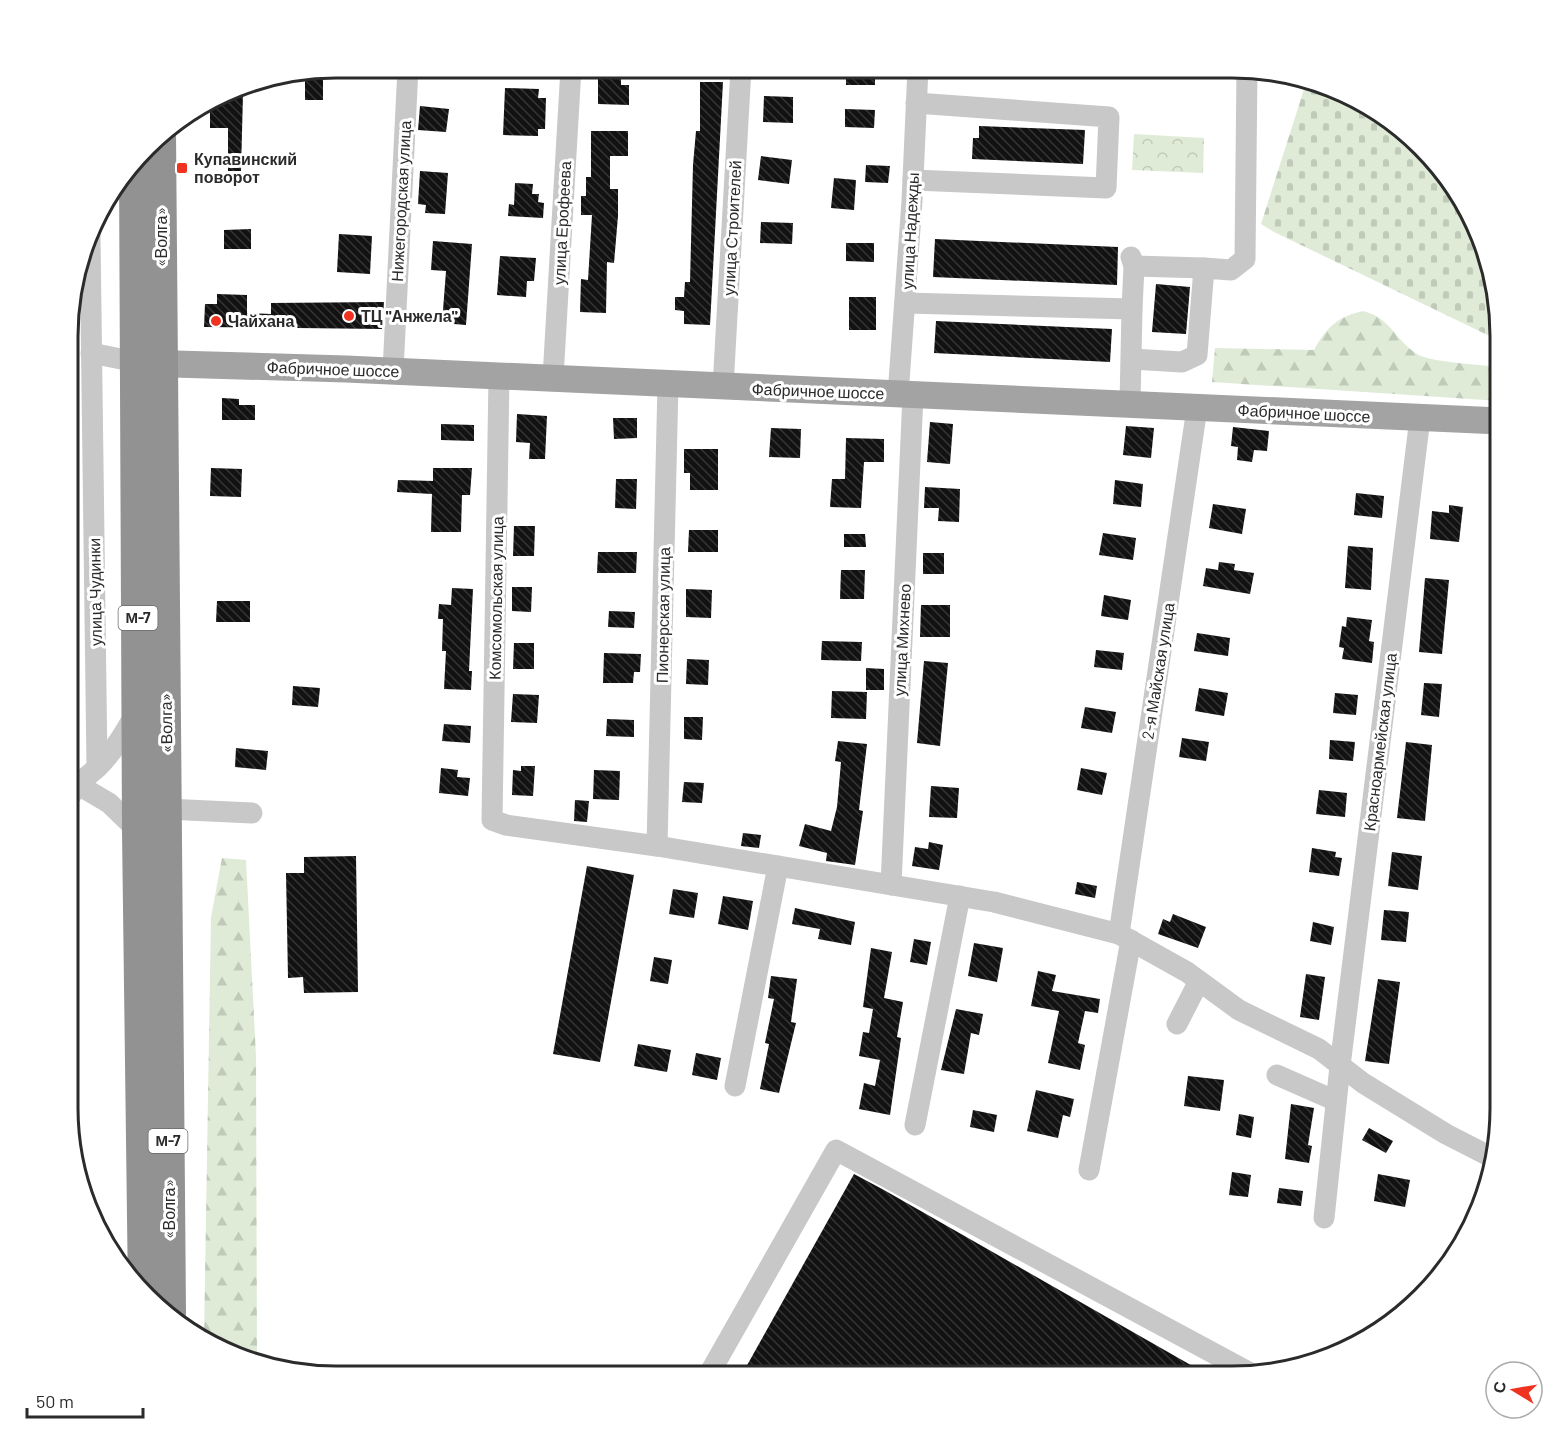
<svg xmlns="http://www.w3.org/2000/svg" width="1568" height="1444" font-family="Barlow,sans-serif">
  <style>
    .forest { fill: url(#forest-firs) }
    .cemetery { fill: url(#cemetery-stones) }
    .park { fill: url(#park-crowns) }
    .building { fill: url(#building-back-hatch) }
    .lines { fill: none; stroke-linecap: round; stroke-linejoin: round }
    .minor { stroke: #c8c8c8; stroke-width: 21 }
    .major { stroke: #a3a3a3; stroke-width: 27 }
    .highway { stroke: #929292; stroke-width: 32 }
    .poi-dot { fill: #f03320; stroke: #fff; stroke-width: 2 }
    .labels { text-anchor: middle; stroke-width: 6; stroke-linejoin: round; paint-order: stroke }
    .shield { fill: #fff; stroke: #6b6b6b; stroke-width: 1.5 }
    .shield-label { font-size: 15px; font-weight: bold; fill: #2b2b2b }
    .poi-label { font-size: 16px; font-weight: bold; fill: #2b2b2b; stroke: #fff; text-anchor: start }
    .street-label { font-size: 16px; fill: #2b2b2b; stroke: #fff }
    .rim { fill: none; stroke: #2b2b2b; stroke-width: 3 }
  </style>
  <defs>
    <pattern id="forest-firs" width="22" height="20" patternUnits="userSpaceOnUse" patternTransform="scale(1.5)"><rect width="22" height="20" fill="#dfebd7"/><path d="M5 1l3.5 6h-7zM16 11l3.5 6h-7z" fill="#c0cab9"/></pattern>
    <pattern id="cemetery-stones" width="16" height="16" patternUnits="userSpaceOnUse" patternTransform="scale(1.5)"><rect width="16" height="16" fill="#dfebd7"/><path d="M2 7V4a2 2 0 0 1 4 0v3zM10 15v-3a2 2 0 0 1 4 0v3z" fill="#c0cab9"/></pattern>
    <pattern id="park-crowns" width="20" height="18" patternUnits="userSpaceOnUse" patternTransform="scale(1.5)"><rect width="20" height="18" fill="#dfebd7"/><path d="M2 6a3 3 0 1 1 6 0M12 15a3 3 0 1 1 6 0" fill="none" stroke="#c0cab9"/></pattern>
    <pattern id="building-back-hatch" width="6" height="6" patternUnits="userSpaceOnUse" patternTransform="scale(1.5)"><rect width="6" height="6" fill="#121212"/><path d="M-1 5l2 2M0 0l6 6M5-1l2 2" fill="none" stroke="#353535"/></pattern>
  </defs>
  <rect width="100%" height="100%" fill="#fff"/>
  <g class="forest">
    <path d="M1363,311C1391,318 1394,339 1417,354C1428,362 1483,365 1500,367V401L1212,382L1215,348L1314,350C1327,327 1337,317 1363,311Z"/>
    <polygon points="222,858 246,860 256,1056 257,1358 217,1349 204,1339 211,917"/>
  </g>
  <polygon class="cemetery" points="1306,83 1351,95 1434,159 1480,233 1500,318 1500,341 1274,232 1261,224"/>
  <polygon class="park" points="1134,134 1204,138 1203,173 1132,170"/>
  <g class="building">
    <rect x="846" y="68" width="29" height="17"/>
    <polygon points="598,73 621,73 621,85 629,85 629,105 598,104"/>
    <rect x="305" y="77" width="18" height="23"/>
    <polygon points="700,82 723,82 710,325 684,324 684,311 675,310 675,297 684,297 685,282 690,282 693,165 696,131 700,131"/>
    <polygon points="505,88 539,89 538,98 546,98 545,129 538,129 538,136 503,135"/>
    <polygon points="243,94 241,171 228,171 228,128 210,128 210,105 226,95"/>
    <polygon points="764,96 793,97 793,123 763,122"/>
    <polygon points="420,106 449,109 446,132 418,130"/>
    <polygon points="845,109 875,110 874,128 845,127"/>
    <polygon points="979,126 1085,130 1083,164 972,159 973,138 979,138"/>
    <polygon points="591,131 628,131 628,156 610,156 610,189 618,189 618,216 614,263 607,262 606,313 580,312 581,279 588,280 592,215 581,215 581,196 586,196 586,177 591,177"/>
    <polygon points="761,156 792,160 789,184 758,180"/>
    <polygon points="866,165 890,166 888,183 865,182"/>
    <polygon points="420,171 448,173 445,214 425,213 426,205 418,204"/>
    <polygon points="834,178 856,180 854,210 831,208"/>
    <polygon points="515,183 533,184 532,194 539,194 538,202 544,203 543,218 508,216 509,204 514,205"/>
    <polygon points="761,222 793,223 792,244 760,243"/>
    <polygon points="251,229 251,249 224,249 224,230"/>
    <polygon points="339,234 372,236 370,274 337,272"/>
    <polygon points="935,239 1118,247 1117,285 933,277"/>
    <polygon points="433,241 472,244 466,325 442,323 446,271 431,270"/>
    <polygon points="846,243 874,243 874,262 846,261"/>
    <polygon points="500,256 536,258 534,281 527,281 526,297 497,295"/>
    <polygon points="1156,284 1190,287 1186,334 1152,332"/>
    <polygon points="217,294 247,295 247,313 271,314 271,303 384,302 382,329 204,327 205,304 217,304"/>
    <rect x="849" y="297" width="27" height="33"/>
    <polygon points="936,321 1112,329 1110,362 934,353"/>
    <polygon points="222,398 239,399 239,405 255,405 255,420 222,420"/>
    <polygon points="517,414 547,416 545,459 529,459 530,443 516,442"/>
    <polygon points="613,418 637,418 637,438 614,439"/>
    <polygon points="930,422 953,424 950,464 927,462"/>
    <polygon points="441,424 474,425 474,441 441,440"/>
    <polygon points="1126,426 1154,428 1151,458 1123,455"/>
    <polygon points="1233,427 1269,431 1267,451 1254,450 1252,462 1237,460 1238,447 1231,446"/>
    <polygon points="771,428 801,429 800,458 769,457"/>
    <polygon points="846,438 884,439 884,462 864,462 861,508 830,507 832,479 845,479"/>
    <polygon points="684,449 718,449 718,490 690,490 690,473 684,473"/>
    <polygon points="211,468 242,469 241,497 210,496"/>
    <polygon points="433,468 472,468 470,495 462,495 461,532 431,532 432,494 397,492 398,480 433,481"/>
    <polygon points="616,479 637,479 636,509 615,508"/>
    <polygon points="1115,480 1143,484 1141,507 1113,504"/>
    <polygon points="925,487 960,489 959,522 938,521 939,508 924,508"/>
    <polygon points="1356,493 1384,496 1382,518 1354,515"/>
    <polygon points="1213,504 1246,509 1242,534 1209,528"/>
    <polygon points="1449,505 1463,507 1459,542 1430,539 1432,511 1449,513"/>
    <polygon points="514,526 535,526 534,556 513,556"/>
    <polygon points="689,530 718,530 718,552 688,552"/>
    <polygon points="1103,533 1136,538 1133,560 1099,555"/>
    <polygon points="844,534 865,534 866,547 844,547"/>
    <polygon points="1348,546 1373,548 1371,590 1345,588"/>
    <polygon points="598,552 637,552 636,573 597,573"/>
    <rect x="923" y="553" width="21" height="21"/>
    <polygon points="1219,562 1235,564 1234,570 1254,573 1250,594 1203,586 1206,568 1218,570"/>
    <polygon points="841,570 865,570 864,599 840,599"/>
    <polygon points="1425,578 1449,580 1442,654 1419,652"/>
    <polygon points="512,587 532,587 531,612 512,611"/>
    <polygon points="452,588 473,589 469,671 472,671 471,690 444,689 446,651 442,651 443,619 438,619 439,604 451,605"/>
    <polygon points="686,589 712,590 711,618 686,617"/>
    <polygon points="1104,595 1131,600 1128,620 1101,616"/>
    <polygon points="217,601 250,601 250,622 216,622"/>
    <polygon points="921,605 950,605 950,637 920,637"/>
    <polygon points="609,611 635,612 634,628 608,627"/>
    <polygon points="1347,617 1372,620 1369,641 1374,642 1372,663 1342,659 1344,648 1339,647 1342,626 1346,627"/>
    <polygon points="1197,633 1230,638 1228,656 1194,651"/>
    <polygon points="822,641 862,642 861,661 821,660"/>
    <polygon points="514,643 534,643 534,669 513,669"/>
    <polygon points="1096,650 1124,653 1122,670 1094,667"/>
    <polygon points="604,653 641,654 640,672 634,672 633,683 603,683"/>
    <polygon points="687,659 709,660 708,685 686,684"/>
    <polygon points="924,661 948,663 940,746 917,743"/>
    <polygon points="866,668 884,669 884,690 866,690"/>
    <polygon points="1424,683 1442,684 1439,717 1421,715"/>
    <polygon points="293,686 320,688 318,707 292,705"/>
    <polygon points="1199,688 1228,693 1224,716 1195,711"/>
    <polygon points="832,691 867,692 866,719 831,718"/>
    <polygon points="1335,693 1358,695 1356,715 1333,713"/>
    <polygon points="513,694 539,695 537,723 511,722"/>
    <polygon points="1085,707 1116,712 1112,733 1081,728"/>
    <polygon points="684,717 703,717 702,740 684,739"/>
    <polygon points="607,719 634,720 634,737 606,736"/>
    <polygon points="444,724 471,726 470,743 442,741"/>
    <polygon points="1182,738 1209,742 1206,761 1179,757"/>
    <polygon points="1330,740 1355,742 1353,761 1329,759"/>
    <polygon points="838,741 867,744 859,810 863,811 855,865 826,861 827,853 799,846 805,824 831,831 837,807 841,762 835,761"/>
    <polygon points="1406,742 1432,745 1425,821 1397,818"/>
    <polygon points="236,748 268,751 266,770 235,767"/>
    <polygon points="521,766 535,766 533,796 512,795 513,770 521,771"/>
    <polygon points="441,768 458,770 457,777 470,778 468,796 439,793"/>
    <polygon points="1081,768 1107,773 1102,795 1077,790"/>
    <polygon points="594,770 620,771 619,800 593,799"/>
    <polygon points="684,782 704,783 702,803 682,802"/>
    <polygon points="931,786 959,788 957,818 929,817"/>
    <polygon points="1319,790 1347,793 1345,817 1316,814"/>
    <polygon points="575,800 589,801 587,822 574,821"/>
    <polygon points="743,833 761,835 759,848 741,846"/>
    <polygon points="929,842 943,845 939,870 912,866 915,847 928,849"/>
    <polygon points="1312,848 1336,852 1335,857 1342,858 1339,876 1309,872"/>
    <polygon points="1392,852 1422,856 1418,890 1388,886"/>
    <polygon points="356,856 358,992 304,993 303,977 288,978 286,873 304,873 304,857"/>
    <polygon points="587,866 634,875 600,1062 553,1054"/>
    <polygon points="1077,882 1097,886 1095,898 1075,894"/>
    <polygon points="673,889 698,893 694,918 669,914"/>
    <polygon points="723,896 753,901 748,930 718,924"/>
    <polygon points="795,908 855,922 851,945 818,939 820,929 792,924"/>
    <polygon points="1384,910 1409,912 1406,942 1381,940"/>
    <polygon points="1173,914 1206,927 1198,948 1158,934 1163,919 1170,922"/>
    <polygon points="1313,922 1334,927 1331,945 1310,941"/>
    <polygon points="914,939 931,942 927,965 910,962"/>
    <polygon points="974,943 1003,948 997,982 968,976"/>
    <polygon points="871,948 892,952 884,998 903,1002 897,1037 901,1038 890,1115 859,1109 864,1083 875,1086 880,1060 859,1056 863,1032 869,1033 873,1009 863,1007"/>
    <polygon points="654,957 672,960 668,984 650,981"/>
    <polygon points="1038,971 1056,975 1052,991 1100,999 1098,1013 1085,1011 1078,1043 1085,1045 1080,1070 1048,1063 1059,1011 1031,1006"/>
    <polygon points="1306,974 1325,977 1319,1020 1300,1017"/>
    <polygon points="771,976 797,979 791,1022 796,1023 779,1093 760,1089 769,1044 765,1043 774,999 768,998"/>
    <polygon points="1378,979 1400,982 1389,1064 1365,1061"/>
    <polygon points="956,1009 983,1014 979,1035 971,1033 964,1074 941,1070"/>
    <polygon points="638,1044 671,1050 667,1072 634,1066"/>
    <polygon points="696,1053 721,1058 717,1080 692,1075"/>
    <polygon points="1188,1076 1224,1080 1220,1111 1184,1106"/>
    <polygon points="1036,1090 1074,1099 1070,1117 1063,1115 1058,1138 1027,1131"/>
    <polygon points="1291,1104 1314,1108 1308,1145 1312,1146 1309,1163 1285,1159"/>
    <polygon points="973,1110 997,1115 994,1132 970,1127"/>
    <polygon points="1239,1114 1254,1117 1251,1138 1236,1135"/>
    <polygon points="1369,1128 1393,1141 1386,1153 1362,1140"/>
    <polygon points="1232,1172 1251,1175 1248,1197 1229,1195"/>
    <polygon points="854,1174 884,1190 1210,1376 741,1376"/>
    <polygon points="1378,1174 1410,1180 1405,1207 1374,1201"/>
    <polygon points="1279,1188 1303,1191 1301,1206 1277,1203"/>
  </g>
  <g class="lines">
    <g class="minor">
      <polyline points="913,180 1106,188 1109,117 916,103"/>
      <polyline points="90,236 97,767"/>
      <polyline points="1134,266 1204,268"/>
      <polyline points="906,303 1132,309 1134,266 1131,257"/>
      <polyline points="91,353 136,362"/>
      <polyline points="1132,359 1182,362 1197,355 1204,268 1231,270 1245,259 1247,68"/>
      <polyline points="393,371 408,68"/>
      <polyline points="499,376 492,820 506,825 657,846 994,902 1119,934 1187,972 1239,1010 1319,1049 1363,1083 1446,1134 1489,1156"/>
      <polyline points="553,378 571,68"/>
      <polyline points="723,387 741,68"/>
      <polyline points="898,395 912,201 918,68"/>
      <polyline points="1130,403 1132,309"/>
      <polyline points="70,780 109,803 138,831"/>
      <path d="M70,797C77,782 86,778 98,767C114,751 125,732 136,713"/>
      <polyline points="166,809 252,813"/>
      <polyline points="657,846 668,384"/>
      <polyline points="891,885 913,395"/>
      <polyline points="1119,934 1197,408"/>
      <polyline points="1177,1024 1199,981"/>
      <polyline points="1277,1075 1336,1101"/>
      <polyline points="735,1086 778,866"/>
      <polyline points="915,1125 960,896"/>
      <polyline points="1089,1170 1131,940"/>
      <polyline points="1324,1218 1340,1066 1420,418"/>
      <polyline points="708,1376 836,1150 1254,1375"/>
    </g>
    <polyline class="major" points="140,363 346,369 1500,421"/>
    <g class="highway">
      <polyline points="160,133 170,1313"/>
      <polyline points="135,163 138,831 144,1293"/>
    </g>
  </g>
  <g class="poi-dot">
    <rect x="176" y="162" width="12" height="12" rx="3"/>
    <circle cx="349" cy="316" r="6"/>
    <circle cx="216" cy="321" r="6"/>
  </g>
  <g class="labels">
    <g class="shield">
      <rect x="118.5" y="606" width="39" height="24" rx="4.5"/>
      <rect x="148.5" y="1129" width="39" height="24" rx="4.5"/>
    </g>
    <g class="shield-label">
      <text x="138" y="623">М-7</text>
      <text x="168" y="1146">М-7</text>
    </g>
    <g class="poi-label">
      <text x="194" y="165">Купавинский<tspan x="194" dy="18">поворот</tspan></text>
      <text x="361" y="322">ТЦ "Анжела"</text>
      <text x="228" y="327">Чайхана</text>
    </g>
    <g class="street-label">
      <text transform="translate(401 201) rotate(-87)" y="6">Нижегородская улица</text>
      <text transform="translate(562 223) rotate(-87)" y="6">улица Ерофеева</text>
      <text transform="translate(732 228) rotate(-87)" y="6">улица Строителей</text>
      <text transform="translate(910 231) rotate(-87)" y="6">улица Надежды</text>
      <text transform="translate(161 237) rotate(-90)" y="6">«Волга»</text>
      <text transform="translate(333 369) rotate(2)" y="6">Фабричное шоссе</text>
      <text transform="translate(818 391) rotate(2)" y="6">Фабричное шоссе</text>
      <text transform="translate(1304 413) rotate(3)" y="6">Фабричное шоссе</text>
      <text transform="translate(95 592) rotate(-91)" y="6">улица Чудинки</text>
      <text transform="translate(496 598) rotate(-89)" y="6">Комсомольская улица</text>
      <text transform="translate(663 615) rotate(-89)" y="6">Пионерская улица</text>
      <text transform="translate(902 640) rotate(-87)" y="6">улица Михнево</text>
      <text transform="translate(1158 671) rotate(-81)" y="6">2-я Майская улица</text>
      <text transform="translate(166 723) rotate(-91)" y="6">«Волга»</text>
      <text transform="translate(1380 742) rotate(-83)" y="6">Красноармейская улица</text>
      <text transform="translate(169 1209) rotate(-90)" y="6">«Волга»</text>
    </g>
  </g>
  <path d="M0 0H1568V1444H0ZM336 78H1232A258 258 0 0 1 1490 336V1108A258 258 0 0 1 1232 1366H336A258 258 0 0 1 78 1108V336A258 258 0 0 1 336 78Z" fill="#fff" fill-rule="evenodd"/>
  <path class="rim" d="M336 78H1232A258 258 0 0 1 1490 336V1108A258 258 0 0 1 1232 1366H336A258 258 0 0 1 78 1108V336A258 258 0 0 1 336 78Z"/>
  <g transform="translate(1514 1390) rotate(281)"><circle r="28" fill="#ffffff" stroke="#aaaaaa" stroke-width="1.5"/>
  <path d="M0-4.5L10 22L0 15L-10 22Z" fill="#f03320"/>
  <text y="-9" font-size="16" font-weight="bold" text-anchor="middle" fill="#2b2b2b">С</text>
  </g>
  <path d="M27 1408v9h116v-9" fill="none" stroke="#2b2b2b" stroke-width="3"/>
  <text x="36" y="1408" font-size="18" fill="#2b2b2b" stroke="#ffffff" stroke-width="4.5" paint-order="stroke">50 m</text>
</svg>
